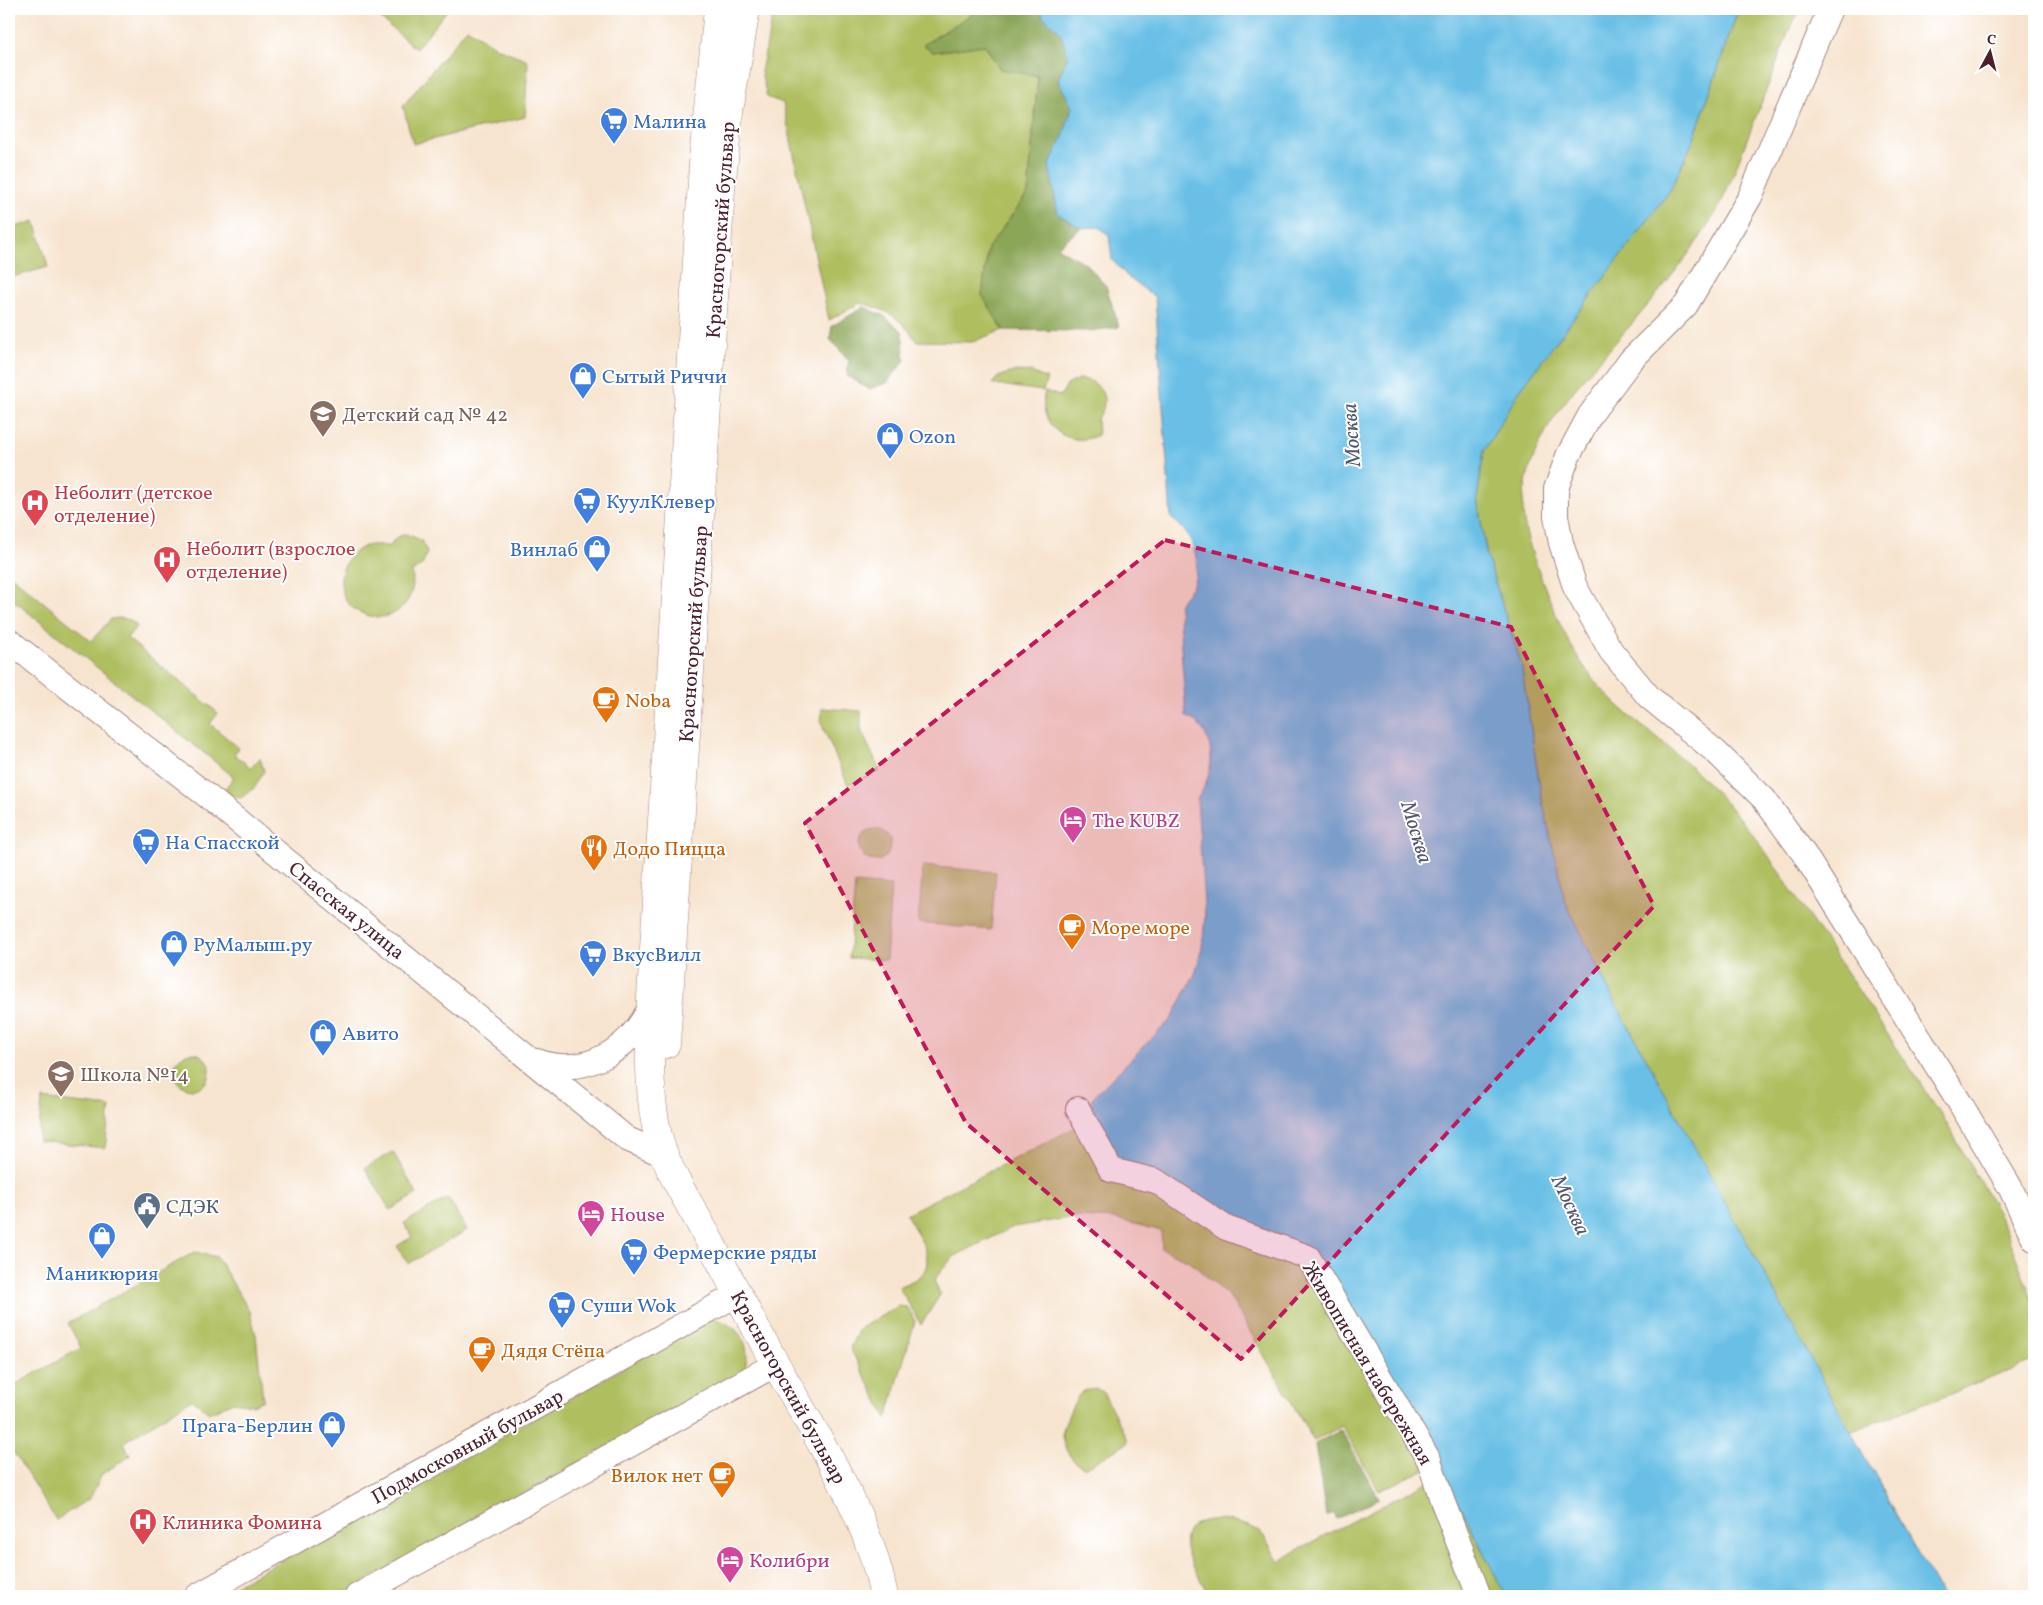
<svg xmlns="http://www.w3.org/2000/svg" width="2043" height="1605" font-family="Vollkorn,serif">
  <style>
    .green { fill: #afbf61; stroke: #7c6f46 }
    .forest { fill: #8ba657; stroke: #6a6241 }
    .water { fill: #69bfe6; stroke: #5a6f88 }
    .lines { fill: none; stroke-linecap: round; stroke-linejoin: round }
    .minor-casing { stroke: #a0827d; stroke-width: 26 }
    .major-casing { stroke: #a0827d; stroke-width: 29 }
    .minor { stroke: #fff; stroke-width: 24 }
    .major { stroke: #fff; stroke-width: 28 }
    .marked { fill: #c2185b; fill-opacity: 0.2; stroke: #c2185b; stroke-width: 4; stroke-dasharray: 10 6; stroke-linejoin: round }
    .labels { text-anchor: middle; stroke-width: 4; stroke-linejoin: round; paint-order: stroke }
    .shop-label { font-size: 20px; fill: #366cbe; stroke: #fff; text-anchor: start }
    .street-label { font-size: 20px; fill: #4a1f2b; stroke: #fff }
    .education-label { font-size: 20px; fill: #785e54; stroke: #fff; text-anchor: start }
    .health-label { font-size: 20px; fill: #be3a42; stroke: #fff; text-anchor: start }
    .food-label { font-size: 20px; fill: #c56008; stroke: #fff; text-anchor: start }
    .hotel-label { font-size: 20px; fill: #b23c85; stroke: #fff; text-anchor: start }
    .service-label { font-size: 20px; fill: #4e5e75; stroke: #fff; text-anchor: start }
    .water-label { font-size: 21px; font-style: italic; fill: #55576c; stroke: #fff }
  </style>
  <rect width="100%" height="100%" fill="#fff"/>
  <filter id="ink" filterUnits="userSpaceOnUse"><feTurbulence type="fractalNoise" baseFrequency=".02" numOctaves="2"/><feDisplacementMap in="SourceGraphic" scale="10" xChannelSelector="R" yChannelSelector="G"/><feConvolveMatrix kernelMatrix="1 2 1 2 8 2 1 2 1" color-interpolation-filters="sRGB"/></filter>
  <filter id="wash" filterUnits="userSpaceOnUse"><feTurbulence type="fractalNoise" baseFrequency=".0096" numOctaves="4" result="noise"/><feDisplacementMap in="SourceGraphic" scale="20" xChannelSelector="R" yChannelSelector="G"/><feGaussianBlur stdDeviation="1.12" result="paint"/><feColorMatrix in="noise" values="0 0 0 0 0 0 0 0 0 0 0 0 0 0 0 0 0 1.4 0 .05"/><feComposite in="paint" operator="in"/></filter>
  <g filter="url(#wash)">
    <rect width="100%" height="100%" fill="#f7e4cf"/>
    <g class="green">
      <polygon points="370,9 448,9 416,49"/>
      <path d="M774,9H974L971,15L923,45L933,52L985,45L1000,69L1038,76L1028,193L988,248L982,295L1003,330L972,342L916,341C902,318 886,309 860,303L829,320L783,103L767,97L761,72Z"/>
      <path d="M1741,9H1800L1788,33C1773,73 1758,112 1742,152C1732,177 1723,204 1707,227C1683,263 1657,295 1629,327C1585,378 1527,432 1523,505C1522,530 1535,562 1544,585C1555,614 1567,642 1585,668C1614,710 1656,734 1692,768C1718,791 1739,818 1761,845L1943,1117L2001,1219L2034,1303V1366L2033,1361L1850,1432L1607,987L1565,901L1541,795L1521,663L1487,557L1477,499L1484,451L1520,390L1671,189L1693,141L1737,13Z"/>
      <polygon points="467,28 497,48 528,60 525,117 413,144 403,106"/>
      <polygon points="35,221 48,267 9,278 9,229"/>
      <polygon points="1016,371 1031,372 1047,379 1043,391 992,384 998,377"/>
      <path d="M1079,379C1102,379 1112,402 1097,419L1098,435C1068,450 1036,424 1045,391L1060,396L1067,385Z"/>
      <path d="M406,534L421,540L427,552L423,564L412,572C415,586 411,601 399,610C391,616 380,619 370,616C320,605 340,531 389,547L397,537Z"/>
      <path d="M9,574L91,641L111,619C122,617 129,618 137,626L127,638L218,713L210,724L239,748L234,754L251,768L260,758L264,771L255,787L241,798L232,796L224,790L234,777L9,597Z"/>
      <polygon points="822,708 861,711 861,730 880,771 848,785 821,723"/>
      <circle cx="875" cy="845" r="16"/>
      <polygon points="923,866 996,872 991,930 918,923"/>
      <polygon points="855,883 891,886 886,960 849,958"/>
      <circle cx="192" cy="1071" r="18"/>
      <polygon points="42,1099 110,1107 105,1148 38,1141"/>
      <path d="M1080,1125L1155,1185L1306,1261L1427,1468L1379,1491L1342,1426L1314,1441L1230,1297L1189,1261L1162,1249L1161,1231L1116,1219L1075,1217L1013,1227L953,1257L934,1280L940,1295L921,1325L899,1287C905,1284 915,1280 920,1276C939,1259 914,1230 906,1214Z"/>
      <polygon points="393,1152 417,1194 390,1210 365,1168"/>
      <polygon points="448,1198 467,1230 408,1264 397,1246 412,1237 404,1223"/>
      <polygon points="195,1252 217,1257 250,1312 256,1335 263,1400 253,1405 233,1402 209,1413 192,1399 124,1442 130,1456 102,1474 90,1498 56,1520 9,1445 9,1388 81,1348 68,1323"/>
      <polygon points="898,1306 907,1307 915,1321 887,1418 850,1348 859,1329"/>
      <path d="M713,1318C737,1324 754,1344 744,1370L339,1596H217Z"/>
      <path d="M1097,1389L1103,1392L1128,1440L1126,1444L1087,1467C1074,1467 1063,1448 1062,1436C1062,1428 1075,1398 1081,1393C1086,1389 1091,1390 1097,1389Z"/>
      <path d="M1443,1474L1506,1596H1209C1204,1585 1187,1558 1186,1548C1180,1508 1237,1519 1257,1530C1266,1535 1273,1553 1279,1562L1302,1547Z"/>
    </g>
    <g class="forest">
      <polygon points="974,9 1043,9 1042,16 1060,31 1068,56 1058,80 1072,107 1063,137 1049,166 1058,214 1081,228 1057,247 1087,265 1106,286 1119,327 1089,331 1003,330 982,295 988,248 1028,193 1038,76 1000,69 985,45 933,52 923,45 971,15"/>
      <polygon points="864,307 884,316 902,331 905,360 887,383 869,389 847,376 849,361 830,339 832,326"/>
      <polygon points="1341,1430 1379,1498 1337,1519 1334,1513 1326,1516 1315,1444"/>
    </g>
    <path class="water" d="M1043,9H1741L1737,13L1693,141L1671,189L1520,390L1484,451L1477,499L1487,557L1521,663L1541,795L1565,901L1607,987L1941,1596H1506L1443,1474L1311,1251L1229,1220L1117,1165L1090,1116L1092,1098L1172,1018L1195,974L1202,947L1205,918L1197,799C1212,779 1218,746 1199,725C1196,721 1190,719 1186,716C1184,680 1180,644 1179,608C1179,600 1191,591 1194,582C1202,557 1191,532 1171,518L1155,297L1129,278L1112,260L1109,235L1099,227L1081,228L1058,214L1049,165L1063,137L1072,107L1058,80L1068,56L1060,32L1042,16Z"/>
  </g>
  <g filter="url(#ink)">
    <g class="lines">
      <defs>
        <g id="minor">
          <polyline points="1830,9 1750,197 1686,305 1631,360 1590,415 1568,456 1556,489 1556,516 1561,543 1575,587 1611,651 1649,697 1716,752 1764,799 1804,854 1960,1103 2010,1187 2034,1239"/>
          <polyline points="9,641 206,795 627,1139 664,1155"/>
          <path d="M537,1061C585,1078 628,1051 650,1008"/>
          <polyline points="1078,1109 1111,1170 1156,1181 1226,1228 1308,1257 1429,1460 1442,1500 1479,1596"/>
          <polyline points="197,1596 738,1294"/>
          <polyline points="357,1596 776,1364"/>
        </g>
        <g id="major">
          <path d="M718,9L704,149L651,997C650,1045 647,1093 659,1140C669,1174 692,1207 708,1238C734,1287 759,1336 787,1384C826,1452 869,1519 884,1596"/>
          <polyline points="666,1044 721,188 729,111 746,9"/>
        </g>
      </defs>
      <use href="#minor" class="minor-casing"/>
      <use href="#major" class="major-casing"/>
      <use href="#minor" class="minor"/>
      <use href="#major" class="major"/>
    </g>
  </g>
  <path class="marked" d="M1165,540L1511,627L1654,906L1241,1359L966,1123L805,823Z"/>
  <defs>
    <symbol id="supermarket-pin" viewBox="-11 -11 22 30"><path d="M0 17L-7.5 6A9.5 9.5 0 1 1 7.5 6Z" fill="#3f7fe0" stroke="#fff"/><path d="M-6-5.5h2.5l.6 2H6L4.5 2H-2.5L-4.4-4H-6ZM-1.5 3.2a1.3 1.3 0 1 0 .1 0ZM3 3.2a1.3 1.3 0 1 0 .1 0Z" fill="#fff"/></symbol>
    <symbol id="shop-pin" viewBox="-11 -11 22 30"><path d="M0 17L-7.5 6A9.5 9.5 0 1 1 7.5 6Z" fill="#3f7fe0" stroke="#fff"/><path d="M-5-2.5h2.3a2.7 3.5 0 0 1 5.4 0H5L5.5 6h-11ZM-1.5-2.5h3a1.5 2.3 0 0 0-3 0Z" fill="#fff"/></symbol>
    <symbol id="school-pin" viewBox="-11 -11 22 30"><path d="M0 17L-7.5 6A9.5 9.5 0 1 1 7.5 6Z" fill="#8d6e63" stroke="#fff"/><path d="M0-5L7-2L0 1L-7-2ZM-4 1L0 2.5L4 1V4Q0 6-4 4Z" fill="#fff"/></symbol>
    <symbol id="hospital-pin" viewBox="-11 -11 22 30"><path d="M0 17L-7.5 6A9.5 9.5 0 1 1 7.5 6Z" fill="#e0444e" stroke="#fff"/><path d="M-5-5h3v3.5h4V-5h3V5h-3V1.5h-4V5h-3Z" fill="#fff"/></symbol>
    <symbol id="cafe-pin" viewBox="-11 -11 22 30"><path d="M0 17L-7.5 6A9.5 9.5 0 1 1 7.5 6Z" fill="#e8710a" stroke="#fff"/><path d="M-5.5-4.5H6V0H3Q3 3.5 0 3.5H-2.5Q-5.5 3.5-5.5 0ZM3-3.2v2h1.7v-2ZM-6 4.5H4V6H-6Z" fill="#fff"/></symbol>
    <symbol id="hotel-pin" viewBox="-11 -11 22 30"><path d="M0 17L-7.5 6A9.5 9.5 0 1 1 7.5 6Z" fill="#d1479c" stroke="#fff"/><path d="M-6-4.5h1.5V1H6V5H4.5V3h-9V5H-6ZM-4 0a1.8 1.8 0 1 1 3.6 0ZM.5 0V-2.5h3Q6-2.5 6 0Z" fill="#fff"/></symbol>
    <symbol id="restaurant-pin" viewBox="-11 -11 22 30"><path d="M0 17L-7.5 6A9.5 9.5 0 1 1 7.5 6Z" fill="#e8710a" stroke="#fff"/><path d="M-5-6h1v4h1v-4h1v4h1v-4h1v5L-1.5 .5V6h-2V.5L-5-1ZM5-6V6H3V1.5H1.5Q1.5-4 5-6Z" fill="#fff"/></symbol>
    <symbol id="civic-pin" viewBox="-11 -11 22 30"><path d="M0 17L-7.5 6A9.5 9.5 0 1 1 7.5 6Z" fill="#5c6f8a" stroke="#fff"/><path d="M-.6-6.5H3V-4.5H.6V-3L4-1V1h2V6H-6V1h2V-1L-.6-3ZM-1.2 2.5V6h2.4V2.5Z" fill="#fff"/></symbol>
  </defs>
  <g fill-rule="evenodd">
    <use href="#supermarket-pin" x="598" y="105" width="32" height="43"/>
    <use href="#shop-pin" x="567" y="360" width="32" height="43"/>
    <use href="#school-pin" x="307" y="398" width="32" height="43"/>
    <use href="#shop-pin" x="874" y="420" width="32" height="43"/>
    <use href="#supermarket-pin" x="571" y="485" width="32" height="43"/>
    <use href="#hospital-pin" x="19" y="487" width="32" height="43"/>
    <use href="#shop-pin" x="581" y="533" width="32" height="43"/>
    <use href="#hospital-pin" x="151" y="544" width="32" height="43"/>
    <use href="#cafe-pin" x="590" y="684" width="32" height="43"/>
    <use href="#hotel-pin" x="1057" y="804" width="32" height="43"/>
    <use href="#supermarket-pin" x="130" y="826" width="32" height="43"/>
    <use href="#restaurant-pin" x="578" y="832" width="32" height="43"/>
    <use href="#cafe-pin" x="1056" y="911" width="32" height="43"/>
    <use href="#shop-pin" x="158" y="928" width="32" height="43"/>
    <use href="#supermarket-pin" x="577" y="938" width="32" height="43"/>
    <use href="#shop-pin" x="307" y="1017" width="32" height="43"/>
    <use href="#school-pin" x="45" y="1058" width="32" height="43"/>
    <use href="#civic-pin" x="131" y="1190" width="32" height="43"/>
    <use href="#hotel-pin" x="575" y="1198" width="32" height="43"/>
    <use href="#shop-pin" x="86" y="1220" width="32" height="43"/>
    <use href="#supermarket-pin" x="618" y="1236" width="32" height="43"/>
    <use href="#supermarket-pin" x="546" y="1289" width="32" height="43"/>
    <use href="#cafe-pin" x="466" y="1334" width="32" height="43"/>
    <use href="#shop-pin" x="316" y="1409" width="32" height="43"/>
    <use href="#cafe-pin" x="706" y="1459" width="32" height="43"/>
    <use href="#hospital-pin" x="127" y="1506" width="32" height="43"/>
    <use href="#hotel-pin" x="714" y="1544" width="32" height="43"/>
  </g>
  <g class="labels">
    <g class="shop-label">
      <text x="633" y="128">Малина</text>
      <text x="602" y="383">Сытый Риччи</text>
      <text x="909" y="443">Ozon</text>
      <text x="606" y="508">КуулКлевер</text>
      <text x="578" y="556" text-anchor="end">Винлаб</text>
      <text x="165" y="849">На Спасской</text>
      <text x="193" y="951">РуМалыш.ру</text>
      <text x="612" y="961">ВкусВилл</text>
      <text x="342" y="1040">Авито</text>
      <text x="653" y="1259">Фермерские ряды</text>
      <text x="102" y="1280" text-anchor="middle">Маникюрия</text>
      <text x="581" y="1312">Суши Wok</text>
      <text x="313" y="1432" text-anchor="end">Прага-Берлин</text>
    </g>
    <g class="street-label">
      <text transform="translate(720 230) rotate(-86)" y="7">Красногорский бульвар</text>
      <text transform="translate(693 634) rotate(-86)" y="7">Красногорский бульвар</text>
      <text transform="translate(347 910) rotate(39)" y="7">Спасская улица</text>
      <text transform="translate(1368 1363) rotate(59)" y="7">Живописная набережная</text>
      <text transform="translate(789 1387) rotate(61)" y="7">Красногорский бульвар</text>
      <text transform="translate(467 1446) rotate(-29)" y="7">Подмосковный бульвар</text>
    </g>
    <g class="education-label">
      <text x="342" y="421">Детский сад № 42</text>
      <text x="80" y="1081">Школа №14</text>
    </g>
    <g class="health-label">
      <text x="54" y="499">Неболит (детское<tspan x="54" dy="23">отделение)</tspan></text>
      <text x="186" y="555">Неболит (взрослое<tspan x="186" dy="23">отделение)</tspan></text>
      <text x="162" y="1529">Клиника Фомина</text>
    </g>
    <g class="food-label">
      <text x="625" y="707">Noba</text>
      <text x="613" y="855">Додо Пицца</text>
      <text x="1091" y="934">Море море</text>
      <text x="501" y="1357">Дядя Стёпа</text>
      <text x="703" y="1482" text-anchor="end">Вилок нет</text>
    </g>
    <g class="hotel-label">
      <text x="1092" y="827">The KUBZ</text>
      <text x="610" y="1221">House</text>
      <text x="749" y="1567">Колибри</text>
    </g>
    <g class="service-label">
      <text x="166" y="1213">СДЭК</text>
    </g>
    <g class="water-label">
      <text transform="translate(1351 435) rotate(-94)" y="7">Москва</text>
      <text transform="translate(1417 832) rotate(73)" y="7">Москва</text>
      <text transform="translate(1571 1205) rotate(65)" y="7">Москва</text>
    </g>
  </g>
  <rect width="2043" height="1605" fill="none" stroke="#fff" stroke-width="30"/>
  <g transform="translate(1990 52) rotate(7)" stroke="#ffffff" stroke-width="4" paint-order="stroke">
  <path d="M0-4L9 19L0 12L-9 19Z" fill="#4a1f2b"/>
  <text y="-8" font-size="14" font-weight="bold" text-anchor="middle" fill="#4a1f2b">С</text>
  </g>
</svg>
